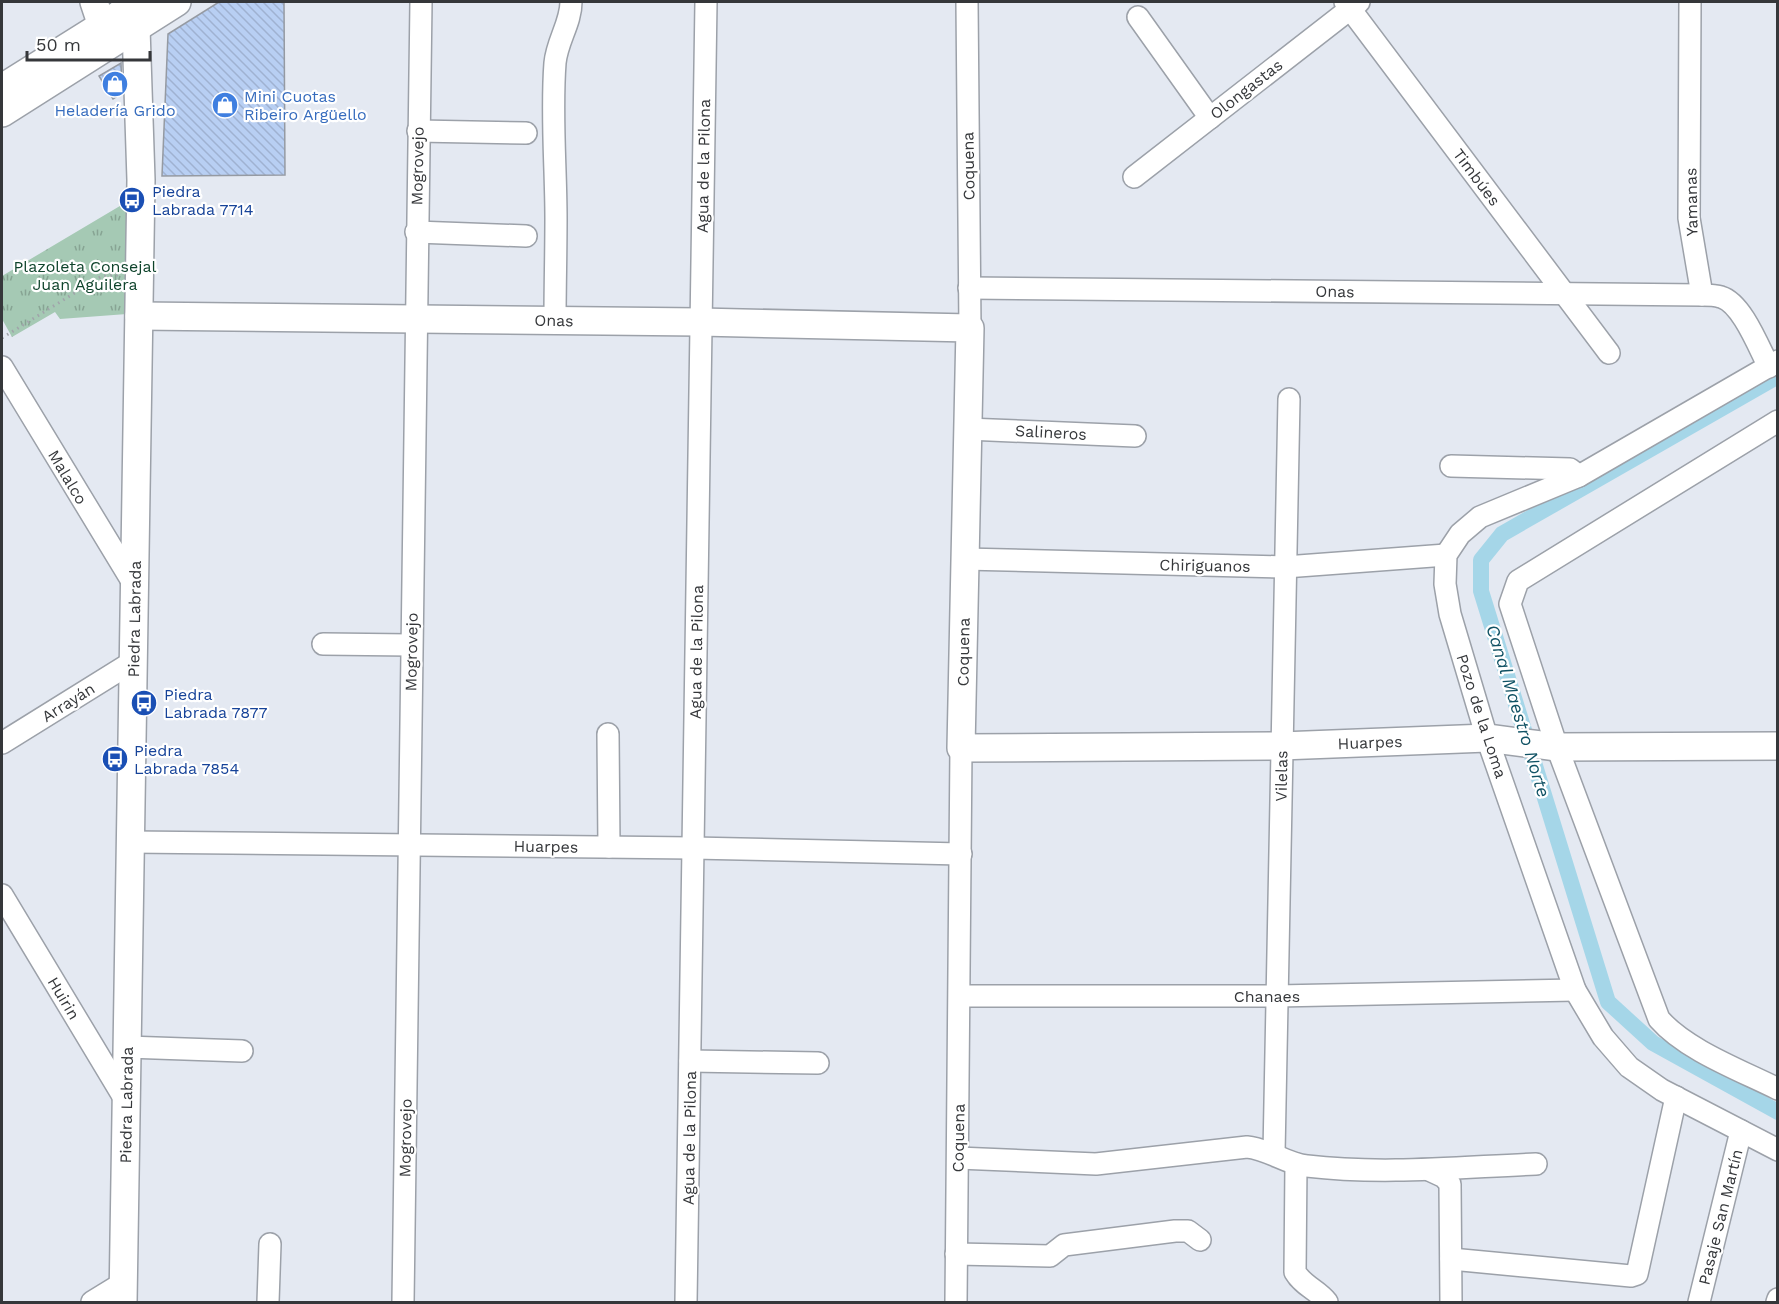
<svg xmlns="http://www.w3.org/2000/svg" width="1779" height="1304" font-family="'Work Sans',sans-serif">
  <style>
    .grass { fill: url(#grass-tufts) }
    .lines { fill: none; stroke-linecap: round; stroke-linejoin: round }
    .canal { stroke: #a5d6e8; stroke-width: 16 }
    .building { fill: url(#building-back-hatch); stroke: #959aa2; stroke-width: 1.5 }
    .minor-casing { stroke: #9ca1a9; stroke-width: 24 }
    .major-casing { stroke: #9ca1a9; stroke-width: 30 }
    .path { stroke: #a0a4aa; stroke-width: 3; stroke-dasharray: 1.5 4.5; stroke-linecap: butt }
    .minor { stroke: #fff; stroke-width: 21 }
    .major { stroke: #fff; stroke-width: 27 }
    .labels { text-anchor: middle; stroke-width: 4.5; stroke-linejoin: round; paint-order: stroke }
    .street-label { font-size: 16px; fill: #35373a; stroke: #fff }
    .shop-label { font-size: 16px; fill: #366cbe; stroke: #fff; text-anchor: start }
    .transit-label { font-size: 16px; fill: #164399; stroke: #fff; text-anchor: start }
    .park-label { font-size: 16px; fill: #0e432b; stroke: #fff }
    .water-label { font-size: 18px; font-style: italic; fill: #105264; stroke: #fff }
  </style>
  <defs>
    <pattern id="grass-tufts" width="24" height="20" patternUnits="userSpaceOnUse" patternTransform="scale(1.5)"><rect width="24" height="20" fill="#a5c9b4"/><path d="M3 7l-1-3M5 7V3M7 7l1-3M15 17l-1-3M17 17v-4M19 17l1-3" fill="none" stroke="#87a493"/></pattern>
    <pattern id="building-back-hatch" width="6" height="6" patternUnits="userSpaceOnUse" patternTransform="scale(1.5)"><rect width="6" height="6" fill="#b8cff3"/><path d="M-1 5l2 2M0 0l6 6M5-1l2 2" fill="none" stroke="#9fb2d1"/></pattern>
  </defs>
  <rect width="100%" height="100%" fill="#e4e9f2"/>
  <polygon class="grass" points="130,200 127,314 60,319 55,312 12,337 2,319 2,276"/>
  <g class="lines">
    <polyline class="canal" points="1778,376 1502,534 1481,560 1481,591 1608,1002 1653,1043 1778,1112"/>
  </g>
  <g class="building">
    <polygon points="219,2 284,2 285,175 162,176 168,34"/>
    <polygon points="121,63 122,93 113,99 99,76"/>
  </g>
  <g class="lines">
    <defs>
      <g id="minor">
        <polyline points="967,2 970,328"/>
        <polyline points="1345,2 1609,353"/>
        <polyline points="1690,2 1689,218 1702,295"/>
        <polyline points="1138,17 1210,118"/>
        <polyline points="418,131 526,133"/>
        <polyline points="1134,177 1359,2"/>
        <polyline points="416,232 526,236"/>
        <path d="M969,288L1702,295C1708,295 1715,295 1721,297C1742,303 1759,348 1769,367"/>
        <path d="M555,320C555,287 556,253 556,219C556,167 551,115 555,63C557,41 571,23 571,2"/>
        <polyline points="1778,361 1579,476 1480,517 1460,534 1446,555 1445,584 1450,614 1487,738 1575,990 1603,1037 1629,1067 1662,1090 1778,1150"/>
        <polyline points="2,367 135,586"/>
        <path d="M1778,421L1518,581L1510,604L1557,747L1659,1019C1686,1050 1740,1070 1778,1089"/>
        <polyline points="967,429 1135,436"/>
        <polyline points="1451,466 1570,469 1579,476"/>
        <polyline points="964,559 1285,567 1446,555"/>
        <polyline points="323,644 411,645"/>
        <polyline points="608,734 609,847"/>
        <polyline points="2,743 134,661"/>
        <polyline points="130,842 693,848 961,854"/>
        <polyline points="2,895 126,1101"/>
        <polyline points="960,996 1277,996 1575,990"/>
        <polyline points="127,1047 242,1051"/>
        <polyline points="690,1061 818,1063"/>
        <polyline points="1274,1153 1289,399"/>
        <path d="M958,1158L1096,1164L1247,1147C1269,1149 1286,1164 1307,1166C1383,1175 1460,1167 1536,1164"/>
        <path d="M1296,1164L1295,1272C1303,1286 1318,1290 1327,1302"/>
        <polyline points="1429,1170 1444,1177 1450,1184 1451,1302"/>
        <polyline points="956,1254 1050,1256 1064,1245 1175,1231 1188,1231 1200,1240"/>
        <polyline points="1451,1259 1631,1276 1637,1274 1676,1097"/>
        <polyline points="92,1302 123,1283"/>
        <polyline points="268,1302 270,1244"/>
        <polyline points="403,1302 421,2"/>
        <polyline points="686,1302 706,2"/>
        <polyline points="956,1302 961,748"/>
        <polyline points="1699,1302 1741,1131"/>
        <polyline points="1777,1302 1778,1299"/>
      </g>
      <g id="major">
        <polyline points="94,2 102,26 112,41"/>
        <polyline points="122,12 136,28 141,180 123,1302"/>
        <polyline points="2,88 139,2"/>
        <polyline points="2,113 177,2"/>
        <polyline points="139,316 700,322 970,328 961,748 1281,746 1487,738 1557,747 1778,746"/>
      </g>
    </defs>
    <use href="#minor" class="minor-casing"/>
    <use href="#major" class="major-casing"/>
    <polyline class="path" points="2,338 102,276 120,275"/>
    <use href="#minor" class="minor"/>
    <use href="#major" class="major"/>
  </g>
  <defs>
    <symbol id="shop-disc" viewBox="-11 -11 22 22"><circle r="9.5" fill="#3f7fe0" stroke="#fff"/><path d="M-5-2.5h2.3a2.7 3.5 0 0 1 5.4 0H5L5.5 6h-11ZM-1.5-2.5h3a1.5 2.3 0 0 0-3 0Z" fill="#fff"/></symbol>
    <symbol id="bus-disc" viewBox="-11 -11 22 22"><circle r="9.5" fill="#1a4fb4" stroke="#fff"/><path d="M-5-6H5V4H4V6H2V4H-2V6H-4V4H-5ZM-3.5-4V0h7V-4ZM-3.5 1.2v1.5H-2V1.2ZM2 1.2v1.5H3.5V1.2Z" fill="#fff"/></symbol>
  </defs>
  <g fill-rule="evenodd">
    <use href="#shop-disc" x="100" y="69" width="30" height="30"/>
    <use href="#shop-disc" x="210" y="90" width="30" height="30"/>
    <use href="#bus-disc" x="117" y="185" width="30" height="30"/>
    <use href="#bus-disc" x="129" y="688" width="30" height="30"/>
    <use href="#bus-disc" x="100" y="744" width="30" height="30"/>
  </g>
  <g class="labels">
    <g class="street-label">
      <text transform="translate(1246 89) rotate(-38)" y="6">Olongastas</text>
      <text transform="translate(417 166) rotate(-89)" y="6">Mogrovejo</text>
      <text transform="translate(703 166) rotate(-89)" y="6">Agua de la Pilona</text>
      <text transform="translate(968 166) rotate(-91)" y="6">Coquena</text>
      <text transform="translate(1477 177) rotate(53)" y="6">Timbúes</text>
      <text transform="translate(1691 202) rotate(-91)" y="6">Yamanas</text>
      <text transform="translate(1335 291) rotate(1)" y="6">Onas</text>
      <text transform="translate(554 320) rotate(1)" y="6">Onas</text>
      <text transform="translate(1051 432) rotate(3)" y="6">Salineros</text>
      <text transform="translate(68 477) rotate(59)" y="6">Malalco</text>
      <text transform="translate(1205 565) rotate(1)" y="6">Chiriguanos</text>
      <text transform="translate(134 619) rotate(-89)" y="6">Piedra Labrada</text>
      <text transform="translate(411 652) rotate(-89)" y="6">Mogrovejo</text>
      <text transform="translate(696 652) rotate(-89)" y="6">Agua de la Pilona</text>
      <text transform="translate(963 652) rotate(-89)" y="6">Coquena</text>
      <text transform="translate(68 702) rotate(-32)" y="6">Arrayán</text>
      <text transform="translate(1482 716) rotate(72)" y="6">Pozo de la Loma</text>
      <text transform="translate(1370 742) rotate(-2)" y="6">Huarpes</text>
      <text transform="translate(1281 776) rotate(-89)" y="6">Vilelas</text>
      <text transform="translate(546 846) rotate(1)" y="6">Huarpes</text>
      <text x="1267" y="1002">Chanaes</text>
      <text transform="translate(64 998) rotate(59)" y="6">Huirin</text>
      <text transform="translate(126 1105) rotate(-89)" y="6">Piedra Labrada</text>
      <text transform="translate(405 1138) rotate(-89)" y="6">Mogrovejo</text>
      <text transform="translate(689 1138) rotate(-89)" y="6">Agua de la Pilona</text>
      <text transform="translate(958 1138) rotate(-89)" y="6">Coquena</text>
      <text transform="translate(1720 1217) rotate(-76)" y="6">Pasaje San Martín</text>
    </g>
    <g class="shop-label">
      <text x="244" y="102">Mini Cuotas<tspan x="244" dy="18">Ribeiro Argüello</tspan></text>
      <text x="115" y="116" text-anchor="middle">Heladería Grido</text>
    </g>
    <g class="transit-label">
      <text x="152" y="197">Piedra<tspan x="152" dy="18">Labrada 7714</tspan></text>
      <text x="164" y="700">Piedra<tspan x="164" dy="18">Labrada 7877</tspan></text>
      <text x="134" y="756">Piedra<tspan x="134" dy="18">Labrada 7854</tspan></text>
    </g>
    <g class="park-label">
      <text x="85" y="272">Plazoleta Consejal<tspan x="85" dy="18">Juan Aguilera</tspan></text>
    </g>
    <g class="water-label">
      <text transform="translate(1518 711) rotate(73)" y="6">Canal Maestro Norte</text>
    </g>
  </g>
  <rect width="1779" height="1304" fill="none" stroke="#35373a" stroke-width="6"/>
  <path d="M27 51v9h123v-9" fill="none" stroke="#35373a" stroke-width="3"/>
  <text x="36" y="51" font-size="18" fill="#35373a" stroke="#ffffff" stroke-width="4.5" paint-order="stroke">50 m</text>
</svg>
